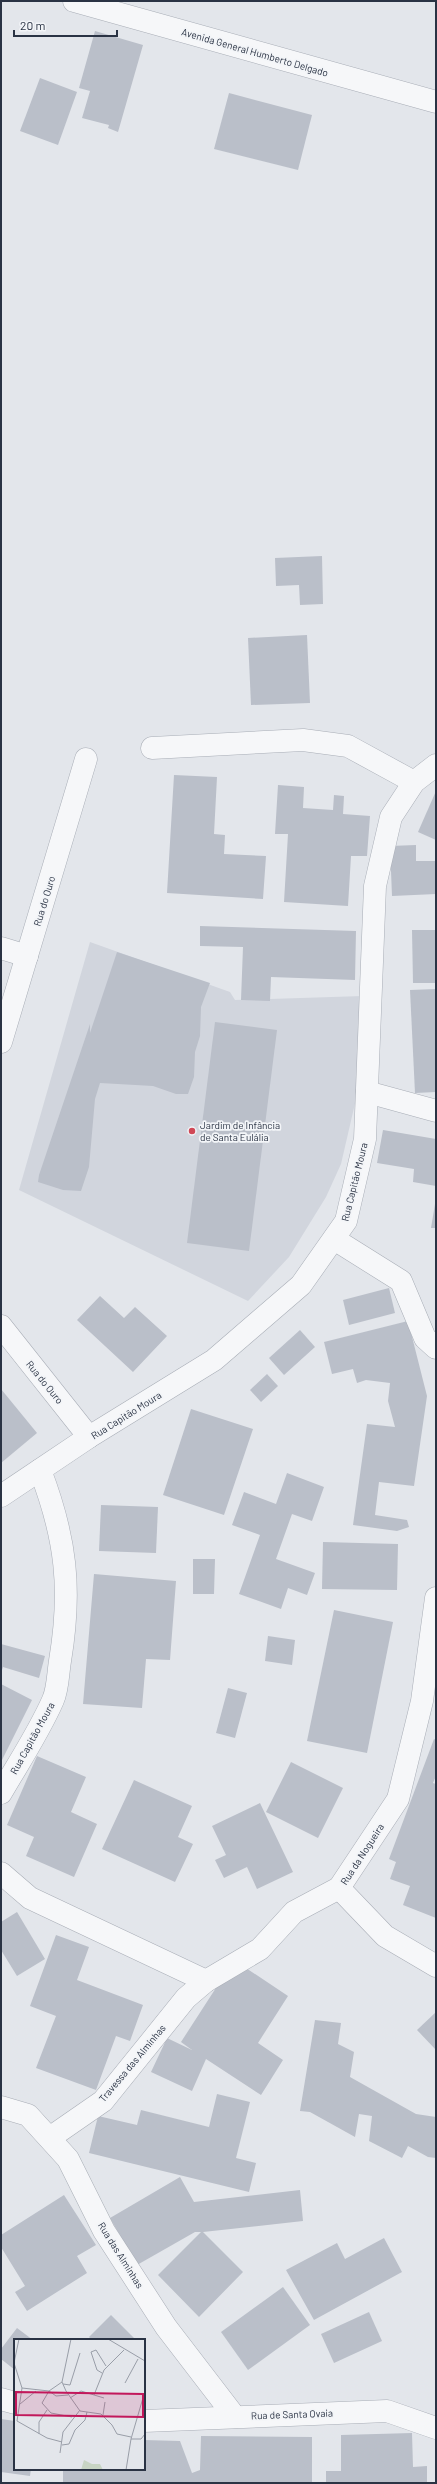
<svg xmlns="http://www.w3.org/2000/svg" width="437" height="2484" font-family="Barlow,sans-serif">
  <style>
    .built { fill: #d1d5dd }
    .building { fill: #babfc9 }
    .lines { fill: none; stroke-linecap: round; stroke-linejoin: round }
    .minor-casing { stroke: #a8adb6; stroke-width: 23 }
    .minor { stroke: #f6f7f9; stroke-width: 22 }
    .poi-dot { fill: #d04856; stroke: #f3f5f8; stroke-width: 1.5 }
    .labels { text-anchor: middle; stroke-width: 3.5; stroke-linejoin: round; paint-order: stroke }
    .street-label { font-size: 10px; fill: #2a3344; stroke: #f3f5f8 }
    .poi-label { font-size: 10px; fill: #2a3344; stroke: #f3f5f8; text-anchor: start }
    .inset-road { fill: none; stroke: #999ea8; stroke-width: 1 }
    .view { fill: #c2185b; fill-opacity: 0.15; stroke: #c2185b; stroke-width: 2 }
    .inset-edge { fill: none; stroke: #2a3344; stroke-width: 2 }
  </style>
  <rect width="100%" height="100%" fill="#e3e6eb"/>
  <polygon class="built" points="90,942 230,992 235,1000 363,996 356,1099 341,1164 326,1197 289,1257 248,1301 19,1190"/>
  <g class="building">
    <polygon points="95,31 143,45 118,132 108,128 109,125 82,118 90,91 79,88"/>
    <polygon points="40,78 77,92 58,145 20,131"/>
    <polygon points="229,93 312,115 298,170 214,149"/>
    <polygon points="322,556 323,604 300,605 299,585 276,586 275,558"/>
    <polygon points="307,635 310,703 251,705 248,638"/>
    <polygon points="174,775 217,777 214,834 225,835 224,854 266,856 263,899 167,893"/>
    <polygon points="278,785 304,787 303,808 333,810 334,795 344,796 343,814 370,816 367,856 351,856 348,906 284,902 288,834 275,834"/>
    <polygon points="436,791 436,840 418,832"/>
    <polygon points="416,845 416,861 436,861 436,894 392,896 390,846"/>
    <polygon points="200,926 356,931 355,980 271,977 270,1001 241,1000 243,947 200,946"/>
    <polygon points="412,930 436,930 436,983 413,983"/>
    <polygon points="117,952 210,983 201,1007 200,1036 195,1052 194,1077 188,1094 176,1094 153,1086 100,1083 95,1099 89,1167 81,1191 63,1190 38,1182 39,1175 90,1024 90,1033"/>
    <polygon points="436,989 436,1092 415,1093 410,990"/>
    <polygon points="215,1022 277,1030 249,1251 187,1243"/>
    <polygon points="383,1130 436,1139 436,1186 413,1182 414,1169 377,1163"/>
    <polygon points="435,1204 436,1204 436,1228 431,1228"/>
    <polygon points="389,1288 395,1313 349,1325 343,1300"/>
    <polygon points="100,1296 124,1318 135,1307 167,1336 133,1372 77,1320"/>
    <polygon points="408,1321 427,1396 414,1486 379,1482 375,1515 407,1520 409,1527 397,1531 353,1525 367,1424 395,1427 388,1401 390,1383 366,1380 357,1383 353,1369 332,1374 324,1342"/>
    <polygon points="300,1330 315,1347 284,1375 269,1358"/>
    <polygon points="267,1374 278,1386 261,1402 250,1390"/>
    <polygon points="1,1389 37,1433 1,1463"/>
    <polygon points="191,1409 253,1429 224,1515 163,1495"/>
    <polygon points="287,1473 324,1487 312,1521 292,1514 276,1559 315,1573 307,1595 288,1588 281,1609 239,1594 260,1535 232,1525 244,1492 276,1504"/>
    <polygon points="101,1505 158,1507 156,1553 99,1551"/>
    <polygon points="323,1542 398,1544 397,1590 322,1589"/>
    <polygon points="193,1559 215,1559 214,1594 193,1594"/>
    <polygon points="94,1574 176,1581 170,1660 146,1659 142,1708 83,1704"/>
    <polygon points="334,1610 393,1622 367,1753 307,1741"/>
    <polygon points="268,1636 295,1640 292,1665 265,1661"/>
    <polygon points="1,1644 45,1656 39,1678 3,1667 1,1673"/>
    <polygon points="1,1684 32,1700 1,1762"/>
    <polygon points="228,1688 247,1693 235,1738 216,1733"/>
    <polygon points="434,1739 436,1740 436,1776 433,1783 436,1784 436,1918 403,1905 410,1886 390,1879 396,1862 389,1859"/>
    <polygon points="37,1756 86,1777 71,1812 97,1824 74,1877 26,1856 34,1837 7,1825"/>
    <polygon points="291,1762 343,1788 318,1838 266,1812"/>
    <polygon points="134,1780 192,1806 178,1837 193,1844 175,1882 102,1849"/>
    <polygon points="260,1803 293,1872 257,1889 247,1867 224,1878 215,1860 226,1855 212,1826"/>
    <polygon points="17,1912 45,1959 17,1976 1,1950 1,1922"/>
    <polygon points="56,1935 89,1947 77,1980 143,2005 130,2041 116,2036 96,2090 36,2068 56,2016 30,2006"/>
    <polygon points="234,1960 288,1996 258,2043 283,2060 261,2095 206,2059 192,2091 151,2072 167,2038 192,2050 181,2042"/>
    <polygon points="436,2012 436,2050 417,2030"/>
    <polygon points="315,2020 341,2023 338,2044 354,2052 350,2077 416,2114 436,2117 436,2158 428,2157 408,2146 402,2158 369,2141 372,2116 359,2114 355,2137 310,2112 300,2111"/>
    <polygon points="217,2094 250,2102 236,2158 256,2163 249,2192 89,2153 98,2116 137,2125 141,2110 209,2127"/>
    <polygon points="180,2177 194,2202 300,2190 303,2221 203,2232 243,2272 199,2317 158,2275 201,2232 195,2232 137,2265 110,2218"/>
    <polygon points="64,2195 96,2245 77,2256 87,2273 27,2311 15,2292 25,2286 1,2247 1,2235"/>
    <polygon points="384,2238 402,2272 314,2320 286,2270 337,2243 345,2259"/>
    <polygon points="283,2287 310,2325 248,2370 221,2332"/>
    <polygon points="369,2312 382,2341 334,2363 321,2334"/>
    <polygon points="111,2315 136,2340 92,2340 89,2337"/>
    <polygon points="17,2328 33,2340 15,2340 15,2370 1,2359 1,2349"/>
    <polygon points="1,2419 15,2421 15,2469 31,2469 30,2476 1,2472"/>
    <polygon points="412,2433 413,2467 427,2466 427,2483 326,2483 326,2471 341,2471 341,2435"/>
    <polygon points="201,2436 312,2437 312,2483 63,2483 63,2469 144,2469 144,2440 180,2441 192,2473 200,2470"/>
  </g>
  <g class="lines">
    <defs>
      <g id="minor">
        <polyline points="74,1 436,102"/>
        <polyline points="152,748 303,740 348,746 414,782"/>
        <polyline points="1,948 27,956"/>
        <polyline points="1,1042 86,759"/>
        <polyline points="367,1092 436,1111"/>
        <polyline points="334,1239 401,1281 425,1338 436,1348"/>
        <polyline points="1,1326 89,1437"/>
        <polyline points="1,1496 89,1437 214,1360 301,1285 346,1221 365,1139 375,886 391,817 414,782 436,765"/>
        <path d="M1,1793C19,1762 39,1732 53,1700C58,1689 58,1673 60,1661C72,1589 66,1538 40,1470"/>
        <polyline points="1,1873 30,1898 206,1981 260,1949 294,1912 339,1888 398,1799 422,1701 436,1598"/>
        <polyline points="339,1888 385,1936 436,1966"/>
        <polyline points="1,2107 28,2115 68,2159 104,2231 166,2327 235,2417"/>
        <polyline points="51,2137 103,2101 186,1998 206,1981"/>
        <polyline points="1,2399 15,2403"/>
        <polyline points="144,2421 387,2411 436,2428"/>
      </g>
    </defs>
    <use href="#minor" class="minor-casing"/>
    <use href="#minor" class="minor"/>
  </g>
  <circle class="poi-dot" cx="192" cy="1131" r="4"/>
  <g class="labels">
    <g class="street-label">
      <text transform="translate(255 52) rotate(16)" y="4">Avenida General Humberto Delgado</text>
      <text transform="translate(44 901) rotate(-73)" y="4">Rua do Ouro</text>
      <text transform="translate(354 1182) rotate(-76)" y="4">Rua Capitão Moura</text>
      <text transform="translate(45 1382) rotate(51)" y="4">Rua do Ouro</text>
      <text transform="translate(126 1415) rotate(-32)" y="4">Rua Capitão Moura</text>
      <text transform="translate(32 1738) rotate(-61)" y="4">Rua Capitão Moura</text>
      <text transform="translate(362 1854) rotate(-57)" y="4">Rua da Nogueira</text>
      <text transform="translate(132 2063) rotate(-50)" y="4">Travessa das Alminhas</text>
      <text transform="translate(121 2255) rotate(58)" y="4">Rua das Alminhas</text>
      <text transform="translate(292 2414) rotate(-2)" y="4">Rua de Santa Ovaia</text>
    </g>
    <g class="poi-label">
      <text x="200" y="1129">Jardim de Infância<tspan x="200" dy="12">de Santa Eulália</tspan></text>
    </g>
  </g>
  <g transform="translate(14 2339)">
    <rect width="131" height="131" fill="#e3e6eb"/>
    <path d="M70,121L78,125H86L89,131H67Z" fill="#c8d5c4"/>
    <path class="inset-road" d="M5,0L0,24L8,49L3,82L33,99L48,103M57,0L48,43L52,52L66,72L87,75L98,86L103,95L117,98M94,0L131,22M88,34L83,31L77,13L82,11L92,27M111,44L124,20M49,45L56,46L66,14M8,49L35,52L48,43M54,56L42,57L35,52L28,64L37,74L58,78M80,56L90,31L110,11M56,59L67,52L90,59M6,65L22,52M89,76L91,63M25,95V83L33,71M117,100H127L131,95M48,106L55,105L61,91L71,81L73,73M46,114L49,93L66,71M112,131L117,100L131,52"/>
    <path class="view" d="M2,53L129,55V78L2,76Z"/>
    <rect width="131" height="131" class="inset-edge"/>
  </g>
  <rect width="437" height="2484" fill="none" stroke="#2a3344" stroke-width="4"/>
  <path d="M14 30v6h103v-6" fill="none" stroke="#2a3344" stroke-width="2"/>
  <text x="20" y="30" font-size="12" fill="#2a3344" stroke="#f3f5f8" stroke-width="3" paint-order="stroke">20 m</text>
</svg>
